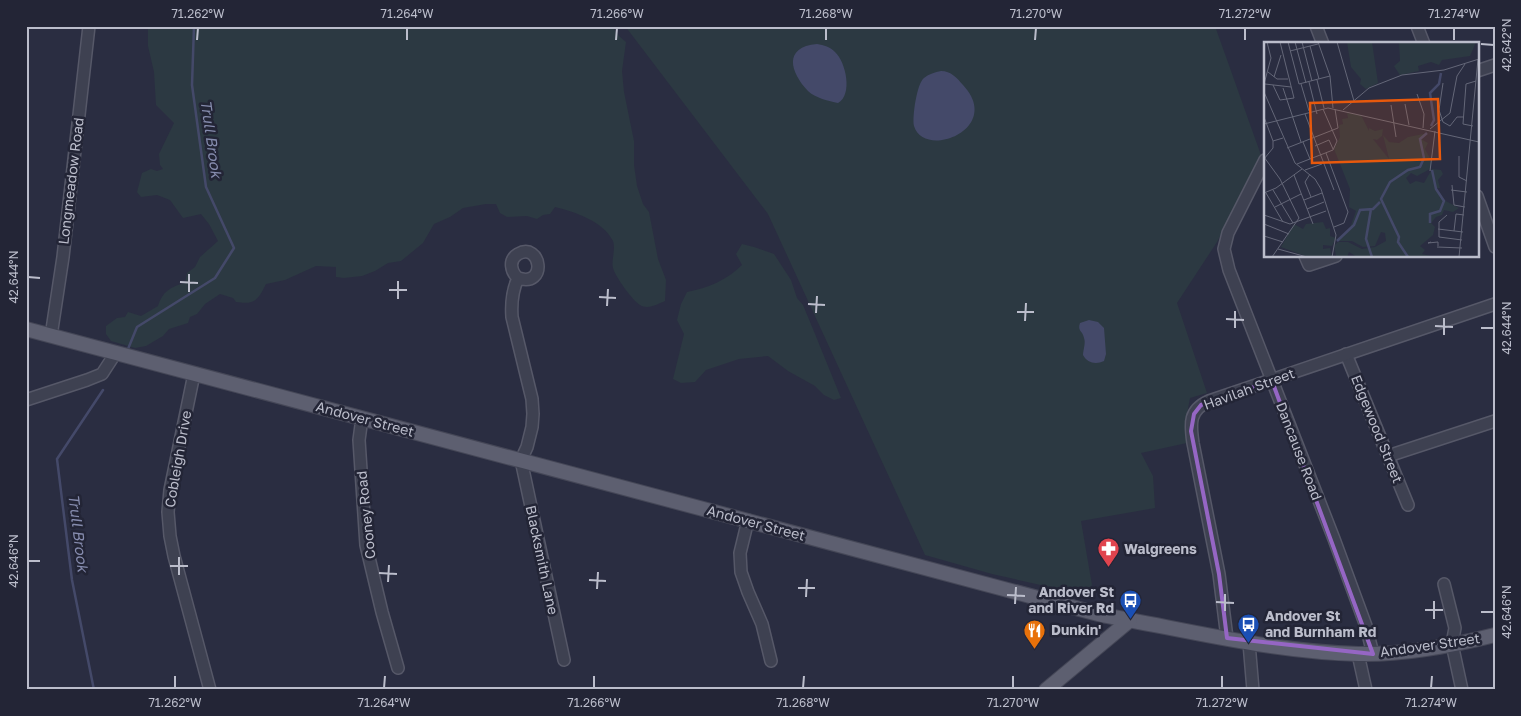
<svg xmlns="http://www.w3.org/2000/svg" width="1521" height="716" font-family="'Golos Text',sans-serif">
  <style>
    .green { fill: #2c3942 }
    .water { fill: #444969 }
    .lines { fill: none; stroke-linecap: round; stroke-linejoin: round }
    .stream { stroke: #444969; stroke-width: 2.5 }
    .minor-casing { stroke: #565868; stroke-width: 14 }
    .major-casing { stroke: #454757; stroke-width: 16 }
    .minor { stroke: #3e4151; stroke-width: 11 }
    .major { stroke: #5d5f70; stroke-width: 14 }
    .marked { fill: none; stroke: #9566c4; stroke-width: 4; stroke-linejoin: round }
    .ticks { fill: none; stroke: #bbbdcb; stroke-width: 2 }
    .labels { text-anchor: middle; stroke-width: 5; stroke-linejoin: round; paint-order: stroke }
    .street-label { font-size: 14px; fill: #bbbdcb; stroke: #232536 }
    .poi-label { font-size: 14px; font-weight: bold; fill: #bbbdcb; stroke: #232536; text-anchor: start }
    .water-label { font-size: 15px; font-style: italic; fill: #868cae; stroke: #232536 }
    .inset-river { fill: none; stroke: #444969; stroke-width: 2.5 }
    .inset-road { fill: none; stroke: #646778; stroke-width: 1 }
    .view { fill: #e8590c; fill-opacity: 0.15; stroke: #e8590c; stroke-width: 2.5 }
    .inset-edge { fill: none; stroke: #bbbdcb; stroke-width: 2.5 }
    .neatline { fill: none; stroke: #bbbdcb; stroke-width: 2 }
    .ticks-label { font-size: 12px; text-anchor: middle; fill: #bbbdcb }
  </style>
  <rect width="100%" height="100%" fill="#2a2d41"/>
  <g class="green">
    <path d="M148,26H612L619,36L626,42L622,71L624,92L634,141V165L637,186L643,204L649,212L658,259L666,280L665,301C658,304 648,310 640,305C632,300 615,276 613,268C611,260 616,249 613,241C603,221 575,212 555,207L550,214L543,215L537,219L527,216L507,217L500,213L496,204H486L463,208L450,217L434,224L423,243L401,261L388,263L375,271L362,276L344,278L336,277V267L316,266L285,280L266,284C258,300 255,305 236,302L233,298L220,294L205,304L197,314L190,317L188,323L169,329L163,336L146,346L135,348L111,341L106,334V326L117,318L125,317L128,312L141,316L158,306C162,292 171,286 185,283L187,273L195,267L200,257L218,241L209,224L201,214L183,218L170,200L157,195L141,197L137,192L142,173L151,169L157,171L163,169L160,165L159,154L174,123L156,105L154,72L148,46Z"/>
    <polygon points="625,26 1215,26 1262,158 1217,242 1177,303 1207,393 1190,398 1185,425 1187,443 1141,453 1153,476 1155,508 1081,521 1092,585 1085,595 992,574 925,555 768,214"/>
    <path d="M742,244L754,247L774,254L791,280L797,298L803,305L813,329L841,398L834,400L824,395L815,386L788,371L768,356L739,359L706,370L695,382L681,383L673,379L684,334L677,320L681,304L687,292C708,288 727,280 742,265L736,254Z"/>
  </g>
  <g class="water">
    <path d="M817,44C824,45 830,47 835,52C846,62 853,95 838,103C829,101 815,98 808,91C790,72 783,47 817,44Z"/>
    <path d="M941,71C951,71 957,78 963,85C1004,129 924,160 914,126C912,117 917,83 924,78C929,74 935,72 941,71Z"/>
    <path d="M1089,320L1098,322L1104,328L1106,354L1104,361C1096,365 1087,363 1083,355C1083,350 1086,343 1084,338C1083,331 1077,331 1080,323Z"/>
  </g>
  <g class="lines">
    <g class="stream">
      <polyline points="128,349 137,327 215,278 234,248 206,187 192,85 194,26"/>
      <polyline points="94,690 72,580 57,459 103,390"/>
    </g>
    <defs>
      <g id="minor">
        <polyline points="1316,26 1323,44"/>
        <polyline points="1417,26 1424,44"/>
        <polyline points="1477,71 1495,65"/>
        <polyline points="1265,160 1228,233 1224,249 1229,270 1334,539 1366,626 1373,654"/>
        <polyline points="1477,196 1495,247"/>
        <polyline points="1305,256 1309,265 1336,256"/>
        <path d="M518,278C511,272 508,260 518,254C541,241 548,288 518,278C512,291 511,303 512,317L532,399L533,414L532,427L527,447L521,460L564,660"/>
        <polyline points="51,336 63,257 89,26"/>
        <polyline points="1346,354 1408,505"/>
        <polyline points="194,374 170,490 168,512 170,536 174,556 210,690"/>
        <polyline points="26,400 87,380 102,374 115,354"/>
        <polyline points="362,418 359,440 366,545 382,612 398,668"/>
        <polyline points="1388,456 1495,421"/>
        <polyline points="748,520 740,553 741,572 748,592 762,624 771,661"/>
        <polyline points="1444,584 1455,628 1452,644 1462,690"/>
        <path d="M1227,638L1219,574L1193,443C1190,423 1189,410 1209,401L1495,304"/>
        <polyline points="1249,643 1253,690"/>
        <polyline points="1358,654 1366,690"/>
      </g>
      <g id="major">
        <path d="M26,329L1102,615C1187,630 1272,652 1359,654C1404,655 1451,646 1495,635"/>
        <polyline points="1046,690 1130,620"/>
      </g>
    </defs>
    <use href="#minor" class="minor-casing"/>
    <use href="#major" class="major-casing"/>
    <use href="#minor" class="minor"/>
    <use href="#major" class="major"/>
  </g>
  <path class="marked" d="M1272,381L1373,654L1227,638L1219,574L1191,431L1194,414L1201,405Z"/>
  <path class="ticks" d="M197,40L198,28M407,40V28M616,40L617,28M826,40V28M1035,40L1036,28M1245,40V28M1454,40V28M1481,44L1494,45M28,277L40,278M180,282L198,283M389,290H407M189,292V274M599,297L616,298M398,299V281M808,304L825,305M607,306L608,289M1017,312H1034M816,313L817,296M1226,319L1244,320M1025,321L1026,303M1435,326L1453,327M1235,328V311M1481,328H1494M1444,335V318M28,561H40M170,566H188M379,573L397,574M179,575V557M589,580L606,581M388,582L389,565M798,588H815M597,589L598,572M1007,595L1025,596M806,597L807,579M1216,602L1234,603M1015,604L1016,587M1425,610H1443M1225,611V594M1481,612H1494M1434,619V601M175,688V676M384,688L385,676M594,688V676M803,688L804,676M1013,688V676M1222,688V676M1431,688L1432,676"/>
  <defs>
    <symbol id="pharmacy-pin" viewBox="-11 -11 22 30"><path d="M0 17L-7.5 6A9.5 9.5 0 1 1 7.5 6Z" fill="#e0444e" stroke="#232536"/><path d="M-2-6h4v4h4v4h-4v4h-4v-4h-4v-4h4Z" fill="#fff"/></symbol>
    <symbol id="bus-pin" viewBox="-11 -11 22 30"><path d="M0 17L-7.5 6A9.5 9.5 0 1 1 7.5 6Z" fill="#1a4fb4" stroke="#232536"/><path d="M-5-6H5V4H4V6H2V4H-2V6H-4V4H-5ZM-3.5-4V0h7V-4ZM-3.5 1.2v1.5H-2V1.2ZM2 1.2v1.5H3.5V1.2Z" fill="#fff"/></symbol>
    <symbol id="restaurant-pin" viewBox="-11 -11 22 30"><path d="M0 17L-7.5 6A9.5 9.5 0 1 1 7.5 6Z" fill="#e8710a" stroke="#232536"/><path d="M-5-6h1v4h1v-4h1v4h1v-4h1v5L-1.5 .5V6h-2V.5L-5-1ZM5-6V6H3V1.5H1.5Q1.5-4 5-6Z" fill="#fff"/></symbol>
  </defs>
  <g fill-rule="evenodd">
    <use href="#pharmacy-pin" x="1096" y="536" width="25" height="34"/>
    <use href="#bus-pin" x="1118" y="588" width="25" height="34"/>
    <use href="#bus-pin" x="1236" y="612" width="25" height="34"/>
    <use href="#restaurant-pin" x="1022" y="618" width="25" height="34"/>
  </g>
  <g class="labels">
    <g class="street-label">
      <text transform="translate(71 181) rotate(-83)" y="5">Longmeadow Road</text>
      <text transform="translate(1249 389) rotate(-20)" y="5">Havilah Street</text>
      <text transform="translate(365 419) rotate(15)" y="5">Andover Street</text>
      <text transform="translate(1377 429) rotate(68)" y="5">Edgewood Street</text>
      <text transform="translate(1299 451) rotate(69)" y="5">Dancause Road</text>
      <text transform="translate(178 459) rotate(-80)" y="5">Cobleigh Drive</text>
      <text transform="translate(366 515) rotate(-96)" y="5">Cooney Road</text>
      <text transform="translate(756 523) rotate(15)" y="5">Andover Street</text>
      <text transform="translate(542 560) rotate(78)" y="5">Blacksmith Lane</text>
      <text transform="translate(1430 645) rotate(-8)" y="5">Andover Street</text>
    </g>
    <g class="poi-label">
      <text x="1124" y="554">Walgreens</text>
      <text x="1114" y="597" text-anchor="end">Andover St<tspan x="1114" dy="16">and River Rd</tspan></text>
      <text x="1265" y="621">Andover St<tspan x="1265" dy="16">and Burnham Rd</tspan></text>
      <text x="1051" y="635">Dunkin'</text>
    </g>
    <g class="water-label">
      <text transform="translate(211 139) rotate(82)" y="5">Trull Brook</text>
      <text transform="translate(78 533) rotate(83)" y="5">Trull Brook</text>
    </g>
  </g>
  <g transform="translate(1264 42)">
    <rect width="215" height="215" fill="#2a2d41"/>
    <path d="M83,0H108L114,41L102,47L96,42L97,37L87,25ZM135,0H212L206,14L178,18L175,23L167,20L154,24L155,29L136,33L130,24L136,19ZM83,71L97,73L105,89V86L111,89L119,87L118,94L113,98L109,97L125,117L119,93L125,100L135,101L144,95L164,91L157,97L164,101L161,107L167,118L166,127L153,134L147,131L142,136L146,142L152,139L160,141L168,127L177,128L179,132L174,138L176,146H173L176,156L195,166L189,170L180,168L178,173L172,175L167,181L171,185L169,193L156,204L161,208L158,212L171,215H93L85,210L83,215L72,214L70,204L74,200H84L98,207L111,205L122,199L121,191L117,190L111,204L99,205L88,199H74L86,186L92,169L85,165L86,147L70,107L76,95L75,83L79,82L78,77L84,76ZM59,180L62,187L66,186V194L72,196L68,204L59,203V207L66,206L68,215H44L17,205L30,182L39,187L42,182Z" fill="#2c3942"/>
    <path class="inset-river" d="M167,84L170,78L166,51L175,42L177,31M107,167L102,197L108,215M166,181V172L176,169L180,159L172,147L168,128M73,199L90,183L96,168L109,167L116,160M144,215L134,200L135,195L117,157L126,140L144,128L156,125L160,116L156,97L163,91"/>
    <path class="inset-road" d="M24,0L35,42L66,34M31,0L42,41M38,0L48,39M54,0L66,34L69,66M73,0L90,59M46,4L55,37M26,9L54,2M4,30L13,37H24M10,35L17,13M53,38L60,66M45,40L53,72M179,41L175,68L179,80L186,84L193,75H200M0,42L7,16L3,0M1,42L27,45M37,42L45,69M9,43L16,58L30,56L16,0M19,46L37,100M0,50L31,121L51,137L57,147L72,193L68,215M153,52L160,72L159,86M141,62L145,83M127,63L132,95M59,67L73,99L69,108M79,68L105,46L138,33L180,28L215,17M41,72L70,148M0,75L9,99L19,96M0,82L64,66L215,100M209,84L199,82L202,42L212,39M166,87L186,71L193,34L201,22M39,100L46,117M51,104L65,98L69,107M23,106L74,86L71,67M62,111L84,170L80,181L70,185M195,114V135L203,139M0,115L16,137L35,176L8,215M0,117L9,106V99M33,122L69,108M41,128L58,122M166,129L171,89M46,132L41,140L47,155M30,133L49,182M188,143L190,163L201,165M9,148L29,181M187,148L203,150M0,151L12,146L38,127M2,151L19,180M40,158L58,151M11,165L37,152M43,167L60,160M0,173L26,182L62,169M183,173L175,180V195L198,198M0,182L25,192M174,187L199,190M190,189L192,172L200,173M0,194L19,200M167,200L164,201L174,200V204M173,205L198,206M14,207L43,215M195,215L214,17"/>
    <path class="view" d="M174,57L176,117L48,121L46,61Z"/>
    <rect width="215" height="215" class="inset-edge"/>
  </g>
  <rect width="1521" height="716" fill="none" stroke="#232536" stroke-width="55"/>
  <rect x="28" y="28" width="1466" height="660" class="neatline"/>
  <g class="ticks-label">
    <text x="198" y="18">71.262°W</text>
    <text x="407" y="18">71.264°W</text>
    <text x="617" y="18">71.266°W</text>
    <text x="826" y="18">71.268°W</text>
    <text x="1036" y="18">71.270°W</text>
    <text x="1245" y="18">71.272°W</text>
    <text x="1454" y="18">71.274°W</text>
    <text transform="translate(1507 45) rotate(-90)" y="4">42.642°N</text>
    <text transform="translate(14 277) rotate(-90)" y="4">42.644°N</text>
    <text transform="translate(1507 328) rotate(-90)" y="4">42.644°N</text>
    <text transform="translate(14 561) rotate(-90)" y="4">42.646°N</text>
    <text transform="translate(1507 612) rotate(-90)" y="4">42.646°N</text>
    <text x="175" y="707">71.262°W</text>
    <text x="384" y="707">71.264°W</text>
    <text x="594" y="707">71.266°W</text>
    <text x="803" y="707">71.268°W</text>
    <text x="1013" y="707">71.270°W</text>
    <text x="1222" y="707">71.272°W</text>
    <text x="1431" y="707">71.274°W</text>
  </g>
</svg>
